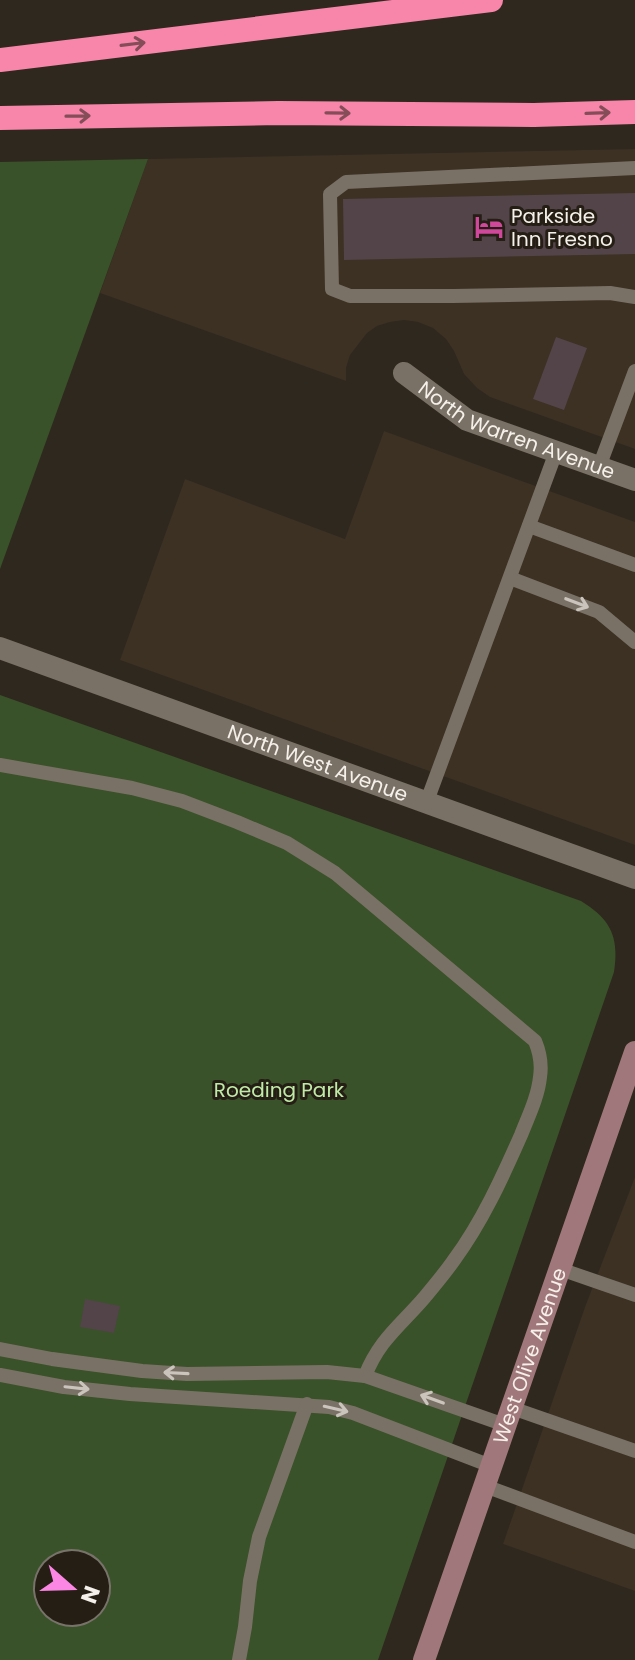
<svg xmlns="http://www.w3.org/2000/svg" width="635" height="1660" font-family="Poppins,sans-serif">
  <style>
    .built { fill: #3c3122 }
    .green { fill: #395229; fill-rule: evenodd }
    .building { fill: #524449 }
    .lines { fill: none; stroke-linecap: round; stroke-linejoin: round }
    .service { stroke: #7a7166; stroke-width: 14 }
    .minor { stroke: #7a7166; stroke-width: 22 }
    .secondary { stroke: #a0777a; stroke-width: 22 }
    .motorway { stroke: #f786aa; stroke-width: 24 }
    .oneway { stroke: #844d58 }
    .oneway2 { stroke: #cac4bc }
    .labels { text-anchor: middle; stroke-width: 6; stroke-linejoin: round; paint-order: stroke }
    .poi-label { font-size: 20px; fill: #f5f1ea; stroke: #251e15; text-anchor: start }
    .street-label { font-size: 20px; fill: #f5f1ea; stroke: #251e15 }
    .park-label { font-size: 20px; fill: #c0eba7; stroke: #251e15 }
  </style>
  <rect width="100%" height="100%" fill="#2f281e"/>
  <g class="built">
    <polygon points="635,149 635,449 490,397 477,388 464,374 454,351 446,339 433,328 418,322 404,320 390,322 377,326 367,333 350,355 346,368 346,381 100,293 148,159"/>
    <polygon points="384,431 635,522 635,845 120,660 185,479 345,539"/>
    <polygon points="635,1177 635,1591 503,1544 585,1307"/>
  </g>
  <g class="green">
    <polygon points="148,159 0,569 0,162"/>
    <path d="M0,695L581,901C612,920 619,938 614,972L378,1660H0ZM48,1564H96V1612H48Z"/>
  </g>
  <g class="building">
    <polygon points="635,193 635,254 344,260 343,199"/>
    <polygon points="556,337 587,348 564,410 533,399"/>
    <polygon points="85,1299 120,1306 114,1333 80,1327"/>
  </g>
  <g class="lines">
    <g class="service">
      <polyline points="635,168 346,182 330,194 332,289 350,296 453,296 610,293 635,297"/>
      <polyline points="599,467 635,371"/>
      <polyline points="529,526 635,565"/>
      <polyline points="510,578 599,612 635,642"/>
      <path d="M0,765L132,788L182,801L237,822L287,843L335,873L535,1041C540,1053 542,1064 540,1077C538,1097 528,1117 521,1135C502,1178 482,1222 454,1260C445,1273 434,1286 424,1298C400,1326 379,1340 365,1376"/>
      <polyline points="427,801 556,452"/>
      <polyline points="560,1269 635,1295"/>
      <polyline points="0,1349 52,1359 142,1371 187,1374 327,1372 365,1376 505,1425"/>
      <polyline points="0,1375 64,1387 130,1394 329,1407 353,1413 491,1466"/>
      <polyline points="512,1408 635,1451"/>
      <polyline points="485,1486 635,1542"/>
      <polyline points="239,1660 245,1627 250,1581 259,1537 307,1404"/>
    </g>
    <g class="minor">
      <path id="s1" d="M404,373L467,420L635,480"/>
      <path id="s2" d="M0,648L635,878"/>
    </g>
    <path class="secondary" id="s3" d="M424,1660L635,1052"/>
    <g class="motorway">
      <polyline points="0,60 491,0"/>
      <polyline points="0,118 278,113 534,115 635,112"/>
    </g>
  </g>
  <defs><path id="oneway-shaft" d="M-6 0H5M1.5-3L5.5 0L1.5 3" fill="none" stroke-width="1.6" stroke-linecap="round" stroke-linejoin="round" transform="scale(2)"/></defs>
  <g class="oneway">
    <use href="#oneway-shaft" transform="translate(133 44) rotate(-7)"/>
    <use href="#oneway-shaft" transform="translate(338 113) rotate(1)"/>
    <use href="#oneway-shaft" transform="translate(598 113) rotate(-2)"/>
    <use href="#oneway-shaft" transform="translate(78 116) rotate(-1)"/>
  </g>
  <g class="oneway2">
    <use href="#oneway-shaft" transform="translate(577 603) rotate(21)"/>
    <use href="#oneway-shaft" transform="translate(176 1373) rotate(-177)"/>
    <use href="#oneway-shaft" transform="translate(77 1388) rotate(6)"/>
    <use href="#oneway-shaft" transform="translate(432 1399) rotate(-160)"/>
    <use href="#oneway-shaft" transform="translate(336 1409) rotate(13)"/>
  </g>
  <defs>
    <symbol id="hotel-bare" viewBox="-9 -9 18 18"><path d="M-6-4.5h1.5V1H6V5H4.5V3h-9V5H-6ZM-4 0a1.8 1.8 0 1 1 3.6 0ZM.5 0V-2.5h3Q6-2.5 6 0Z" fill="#d1479c" stroke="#251e15" stroke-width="2.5" paint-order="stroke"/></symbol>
  </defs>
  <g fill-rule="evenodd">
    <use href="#hotel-bare" x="469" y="207" width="40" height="40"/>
  </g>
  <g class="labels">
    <g class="poi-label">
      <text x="511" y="223">Parkside<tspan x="511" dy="23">Inn Fresno</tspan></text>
    </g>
    <g class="street-label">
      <text dy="7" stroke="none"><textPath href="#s1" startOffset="128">North Warren Avenue</textPath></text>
      <text dy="7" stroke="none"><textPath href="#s2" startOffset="338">North West Avenue</textPath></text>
      <text dy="7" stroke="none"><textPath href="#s3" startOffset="322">West Olive Avenue</textPath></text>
    </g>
    <g class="park-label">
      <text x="279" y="1097">Roeding Park</text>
    </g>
  </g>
  <g transform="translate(72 1588) rotate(110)"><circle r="38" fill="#251e15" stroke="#78726a" stroke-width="2"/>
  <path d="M0-6L14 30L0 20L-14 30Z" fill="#fc86e3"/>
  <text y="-12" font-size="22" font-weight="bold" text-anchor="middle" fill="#f5f1ea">N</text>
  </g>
</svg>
